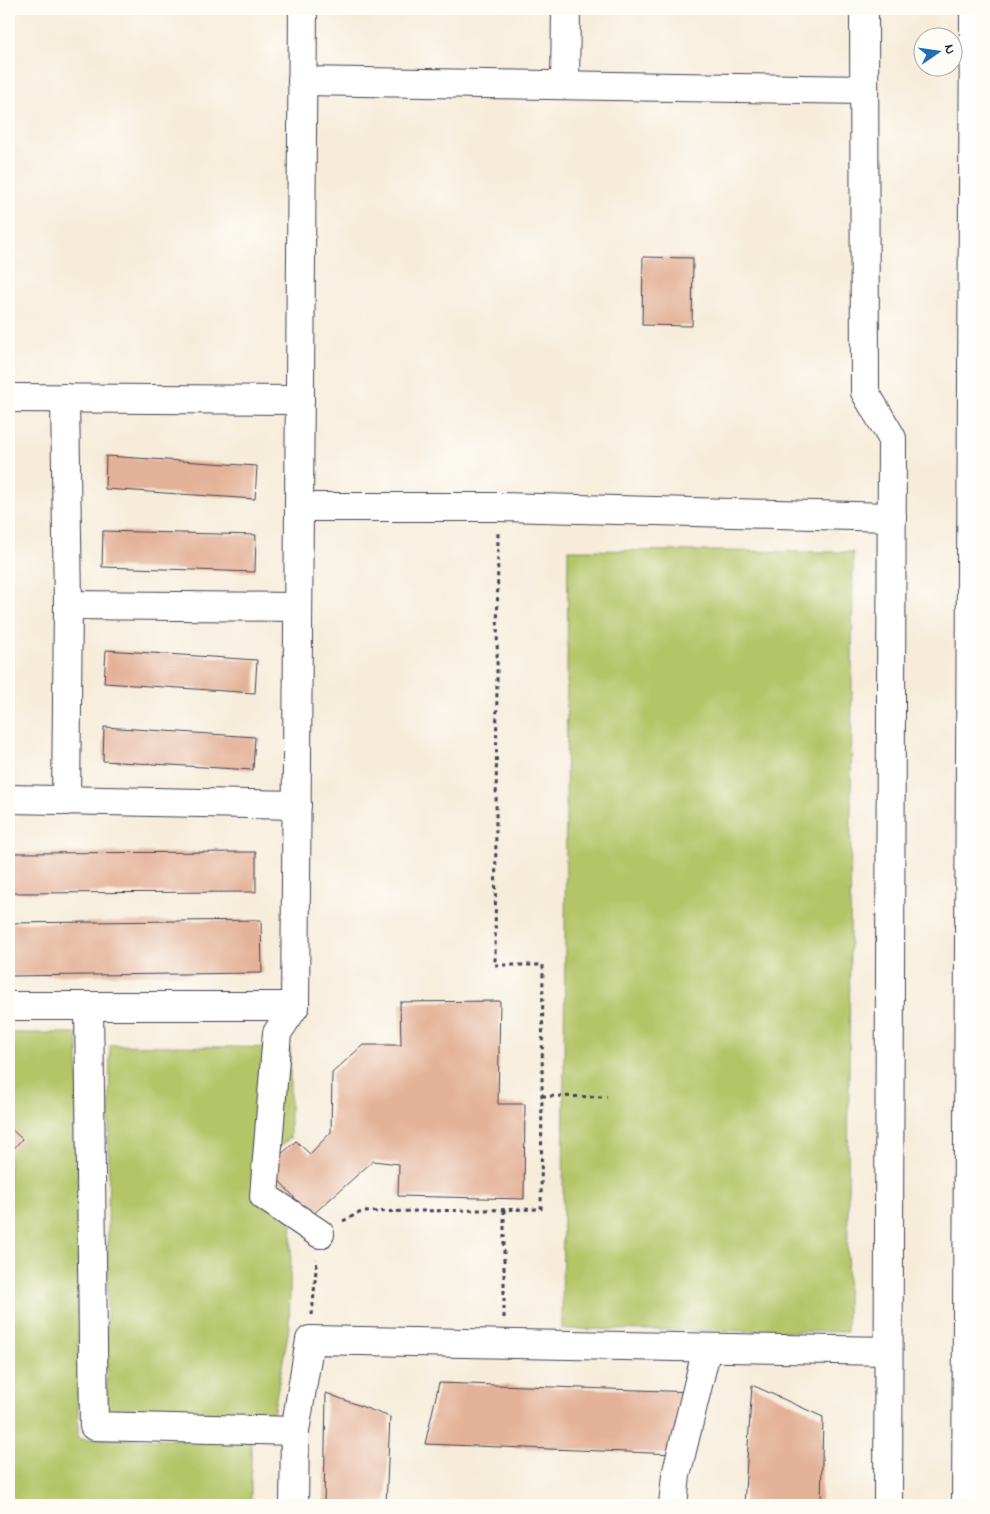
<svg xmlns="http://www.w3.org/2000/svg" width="990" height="1514" font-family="'Indie Flower',sans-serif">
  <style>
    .green { fill: #b4c568; stroke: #6b7452 }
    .building { fill: #e4b298 }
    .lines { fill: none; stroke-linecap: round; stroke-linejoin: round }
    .minor-casing { stroke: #424053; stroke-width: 30 }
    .primary-casing { stroke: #424053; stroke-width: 30 }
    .path { stroke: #424053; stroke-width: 3; stroke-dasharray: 4 4; stroke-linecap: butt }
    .minor { stroke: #fff; stroke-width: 28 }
    .primary { stroke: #fff; stroke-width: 28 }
  </style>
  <rect width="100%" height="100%" fill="#fdfcf7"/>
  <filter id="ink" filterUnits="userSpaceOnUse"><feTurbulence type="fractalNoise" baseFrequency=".02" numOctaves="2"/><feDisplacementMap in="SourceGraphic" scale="10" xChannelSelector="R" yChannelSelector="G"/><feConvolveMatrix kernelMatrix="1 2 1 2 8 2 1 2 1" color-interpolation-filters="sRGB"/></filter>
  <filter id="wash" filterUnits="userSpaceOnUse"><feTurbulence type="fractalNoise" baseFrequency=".0096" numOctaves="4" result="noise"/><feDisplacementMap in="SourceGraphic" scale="20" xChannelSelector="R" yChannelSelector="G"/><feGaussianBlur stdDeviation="1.12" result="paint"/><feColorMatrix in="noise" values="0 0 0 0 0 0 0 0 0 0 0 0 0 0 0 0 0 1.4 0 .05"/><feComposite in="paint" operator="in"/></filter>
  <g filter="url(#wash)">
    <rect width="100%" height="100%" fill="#f6ecd9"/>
    <g class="green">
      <polygon points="568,550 853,552 847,1332 562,1329"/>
      <polygon points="9,1033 78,1033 78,1439 251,1439 251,1505 9,1505"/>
      <polygon points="110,1045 290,1048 290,1138 255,1168 292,1213 289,1328 273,1414 106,1417"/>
    </g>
    <g id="blocks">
      <g class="building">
        <polygon points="643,257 693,258 692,326 642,325"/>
        <polygon points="106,456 257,466 255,499 105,489"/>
        <polygon points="103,531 256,535 255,572 102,567"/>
        <polygon points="106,650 257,660 255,693 104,683"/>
        <polygon points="104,727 255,737 253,770 103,761"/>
        <polygon points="256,852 256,892 9,893 9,853"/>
        <polygon points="261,920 262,973 9,976 9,923"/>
        <polygon points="500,1001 498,1104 525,1104 524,1199 398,1196 399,1164 373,1161 311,1216 267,1167 296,1141 310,1154 331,1132 332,1073 363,1045 401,1045 400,1002"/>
        <polygon points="9,1127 22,1139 9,1154"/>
        <polygon points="439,1383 694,1392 676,1454 425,1444"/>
        <polygon points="752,1385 823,1417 821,1505 744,1505"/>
        <polygon points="326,1393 390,1417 386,1505 324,1505"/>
      </g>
    </g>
  </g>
  <g filter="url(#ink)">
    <use href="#blocks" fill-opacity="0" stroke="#424053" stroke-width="1"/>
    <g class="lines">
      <defs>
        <g id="minor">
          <polyline points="303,9 295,1006 277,1033 264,1196 320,1234"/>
          <polyline points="864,9 865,392 892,438 888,1505"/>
          <polyline points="302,81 864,90"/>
          <polyline points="565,85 566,9"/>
          <polyline points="9,398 300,400"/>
          <polyline points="65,398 68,605 66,801"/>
          <polyline points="299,507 498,507 892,517"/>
          <polyline points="68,605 298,607"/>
          <polyline points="9,799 297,805"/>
          <polyline points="9,1006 295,1006"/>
          <polyline points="89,1006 94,1426 295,1431"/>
          <polyline points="294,1505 295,1431 310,1340 888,1351"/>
          <polyline points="673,1505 676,1475 707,1348"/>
        </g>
        <polyline id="primary" points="966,1505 974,9"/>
      </defs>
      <use href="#minor" class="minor-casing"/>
      <use href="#primary" class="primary-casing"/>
      <g class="path">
        <polyline points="542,1096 607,1097"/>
        <polyline points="504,1210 504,1318"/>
        <polyline points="343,1221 361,1212 541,1209 543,965 495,965 498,532"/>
        <polyline points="312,1315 317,1259"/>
      </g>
      <use href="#minor" class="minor"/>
      <use href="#primary" class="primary"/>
    </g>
  </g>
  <rect width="990" height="1514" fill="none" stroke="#fdfcf7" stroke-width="30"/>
  <g transform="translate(938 52) rotate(77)"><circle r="24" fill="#fdfcf7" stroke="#a5a5ac"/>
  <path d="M0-4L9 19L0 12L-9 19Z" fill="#1f6fb2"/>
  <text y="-8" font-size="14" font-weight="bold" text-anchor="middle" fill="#22223b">N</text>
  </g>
</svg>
